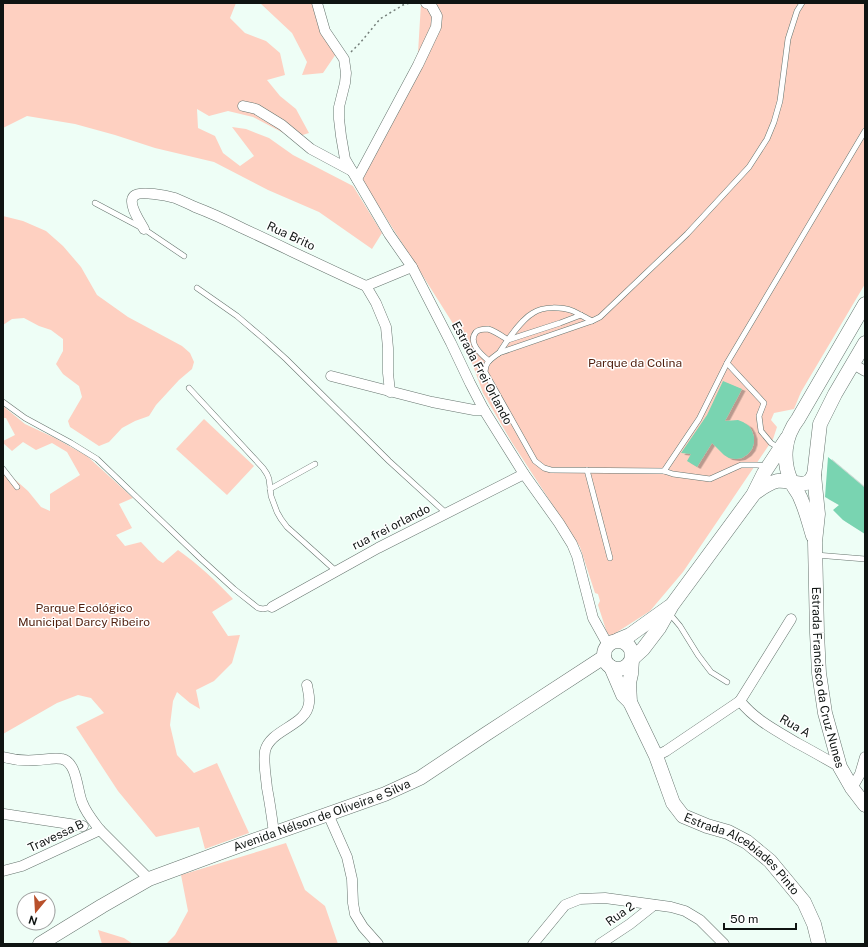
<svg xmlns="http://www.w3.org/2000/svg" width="868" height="947" font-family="'Public Sans',sans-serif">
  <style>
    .green { fill: #fed0c1 }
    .building { fill: #79d4b1; filter: url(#shadow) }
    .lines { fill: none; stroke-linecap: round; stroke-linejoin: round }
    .lane-casing { stroke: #66746e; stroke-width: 6 }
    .street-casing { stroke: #66746e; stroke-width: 11 }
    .secondary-casing { stroke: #66746e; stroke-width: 15 }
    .path { stroke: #747e79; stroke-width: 1.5; stroke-dasharray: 2 3; stroke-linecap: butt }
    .lane { stroke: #fff; stroke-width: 5 }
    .street { stroke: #fff; stroke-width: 10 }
    .secondary { stroke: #fff; stroke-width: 14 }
    .labels { text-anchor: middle; stroke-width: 3; stroke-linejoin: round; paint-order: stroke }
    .street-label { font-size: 12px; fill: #0f1412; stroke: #fff }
    .park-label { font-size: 12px; fill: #501f0e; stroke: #fff }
  </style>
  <defs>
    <filter id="shadow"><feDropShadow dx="3.5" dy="2" stdDeviation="0" flood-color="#0004"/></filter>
  </defs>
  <rect width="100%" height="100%" fill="#eefef6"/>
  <g class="green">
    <polygon points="3,3 236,3 230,18 245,33 266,41 280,53 285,75 267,80 280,96 296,109 309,133 293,138 253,117 228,111 209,116 197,109 198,128 215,136 223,153 240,166 254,156 232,127 246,129 269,138 293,155 353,186 382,233 372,249 319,212 268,190 214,162 155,148 115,135 75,124 27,116 3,128"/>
    <polygon points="260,3 320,3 338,51 323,73 302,75 307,62 292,33"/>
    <polygon points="421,3 865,3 865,284 801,392 794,409 774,413 771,420 777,427 773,439 723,513 683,572 650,611 611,636 607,633 598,605 600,601 598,594 595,593 580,547 511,441 483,393 464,341 359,175 418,53"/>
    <polygon points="3,216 23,221 46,231 63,246 81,267 97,295 128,317 182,346 190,353 194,362 192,369 179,380 156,405 149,416 135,421 122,428 109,442 99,446 70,427 68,421 82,397 79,386 63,374 56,364 63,351 63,339 51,330 39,326 24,318 12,319 3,325"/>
    <path d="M3,406L25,424L55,438L87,456L133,498L119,504L132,528L116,535L125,546L141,542L158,560L163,563L178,550C198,564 216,581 233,599L212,612L228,636L240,635L232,663L214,681L196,690L200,709L190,703L177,692L173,701L170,725L177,755L194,773L217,763L249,833L205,849L199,827L156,837L118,791L76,727L104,713L91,698L78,695L57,703L3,734V469L28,491L41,507L50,511V494L80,475L67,452L52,443L36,450L23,442L12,451L3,443V441L15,435L6,418H3Z"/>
    <polygon points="204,419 254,466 227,495 176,449"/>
    <polygon points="286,843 305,890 325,906 338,944 166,944 175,935 188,911 181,875"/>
    <polygon points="98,930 124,938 133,944 102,944"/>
  </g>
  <g class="building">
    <polygon points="723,381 742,389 725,421 738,420 743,422 749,426 752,431 754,437 754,443 752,449 748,454 742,458 736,459 729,458 724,455 712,443 697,467 687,461 691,454 681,453 707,415"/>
    <polygon points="828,457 865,488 865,534 843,520 833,510 839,505 825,497"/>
  </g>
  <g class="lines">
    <defs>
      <g id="lane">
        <polyline points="95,203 144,229 184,256"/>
        <polyline points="197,288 237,316 264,339 286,359 389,461 446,513"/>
        <path d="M499,353C506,342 522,319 533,313C543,306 562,307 573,311C579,314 586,318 592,321"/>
        <path d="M489,361C482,355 467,343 476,332C479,329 484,329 488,329C495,331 502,336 508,340L560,323L581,315"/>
        <polyline points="189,388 263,468 267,474 269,479 271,496 277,512 281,519 287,527 336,571"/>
        <polyline points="3,402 25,418 71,443 97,459 200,558 234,589 258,608 263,609 272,607"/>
        <polyline points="779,448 771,443 761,431 759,416 764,403 727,363 865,131"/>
        <path d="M767,466L757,465H741L710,479L673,474L664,471L551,470L544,468L535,461L485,372C485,362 491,359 499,353L592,321L600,317L687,234L749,167L767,139L774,122L780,101L788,39L797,11L802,3"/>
        <polyline points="3,469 17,487"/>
        <polyline points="587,470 610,558"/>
        <polyline points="664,471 699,419 727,363"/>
        <polyline points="270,489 315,464"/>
        <polyline points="816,555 865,559"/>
        <polyline points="669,613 680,626 698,655 711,672 727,682"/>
      </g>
      <g id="street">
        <polyline points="317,3 325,31 344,59 346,73 345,83 339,107 339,119 341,136 345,159 389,234 412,267 451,343 470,383 484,410 524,474 559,523 572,544 577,556 593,618 608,645"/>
        <polyline points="243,106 256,109 282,125 311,149 352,171"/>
        <polyline points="357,179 418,65 436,27 437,16 431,5 426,3"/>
        <path d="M144,229C140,222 127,203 134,196C140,190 168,196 175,198C182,201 189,204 195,207C211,213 226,220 242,228C283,247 324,267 366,286L376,303L386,327L388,348V373L390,392"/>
        <polyline points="366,286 412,267"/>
        <polyline points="853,364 865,371"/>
        <polyline points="331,376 432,402 474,410 484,410"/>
        <polyline points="272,607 378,548 524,474"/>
        <path d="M791,619L740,701C755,720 777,731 797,743C812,751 826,759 840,767"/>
        <polyline points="656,756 666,751 740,701"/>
        <path d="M3,757C14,760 26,761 37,760C45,760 54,757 62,759C77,762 77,790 82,802C86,813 93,821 100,830"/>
        <polyline points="852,788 860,774 865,757"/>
        <polyline points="4,814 83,826"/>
        <polyline points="328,814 347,857 352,879 353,903 355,914 363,927 378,944"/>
        <path d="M274,833C272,818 270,803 267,788C266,776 263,763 265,751C270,729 307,726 309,703C310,697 308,691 307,685"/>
        <polyline points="3,871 22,866 100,830 149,879"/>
        <polyline points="533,944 565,905 580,899 605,898 671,907 685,911 700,920 724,944"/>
        <polyline points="600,944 630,924 654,905"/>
      </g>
      <g id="secondary">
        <path id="s1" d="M865,343L835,394L820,424L815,467L814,475L818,514L815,542L817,633L819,673L825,713L840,767L852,788L865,805"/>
        <path d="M755,493C762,488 768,483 777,481C786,479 801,487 808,482C811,481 812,477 814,475"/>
        <path d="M813,536C809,523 806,510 800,497C798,492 793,487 791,481C782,460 784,437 798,419L865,304"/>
        <polyline points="618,640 630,635 669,607"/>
        <circle cx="618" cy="655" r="14"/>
        <polyline points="632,659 643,649 659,628 672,605 753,495 764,473 787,438"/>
        <path id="s2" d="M632,660L631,674L629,683L630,702L656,756L673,803L683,816L707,826L728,832L747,842L770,861L804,902L814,924L819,944"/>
        <polyline points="611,667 623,695 630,702"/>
        <path id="s3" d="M40,944L102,906L149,879L176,869L241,845L385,794L420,778L486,734L604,657"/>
      </g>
    </defs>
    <use href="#lane" class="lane-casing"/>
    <use href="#street" class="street-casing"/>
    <use href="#secondary" class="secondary-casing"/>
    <polyline class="path" points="351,52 360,43 380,19 403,5 410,3"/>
    <use href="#lane" class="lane"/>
    <use href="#street" class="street"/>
    <use href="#secondary" class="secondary"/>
  </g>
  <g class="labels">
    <g class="street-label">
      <text transform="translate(291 236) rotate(25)" y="4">Rua Brito</text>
      <text transform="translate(482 373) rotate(62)" y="4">Estrada Frei Orlando</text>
      <text transform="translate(391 527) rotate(-27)" y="4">rua frei orlando</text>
      <text dy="4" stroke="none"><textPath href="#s1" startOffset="348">Estrada Francisco da Cruz Nunes</textPath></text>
      <text transform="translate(795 726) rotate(30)" y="4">Rua A</text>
      <text dy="4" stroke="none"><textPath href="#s3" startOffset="311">Avenida Nélson de Oliveira e Silva</textPath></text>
      <text transform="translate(56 836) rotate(-25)" y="4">Travessa B</text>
      <text dy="4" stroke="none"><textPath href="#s2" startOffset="240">Estrada Alcebíades Pinto</textPath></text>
      <text transform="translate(620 914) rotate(-36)" y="4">Rua 2</text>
    </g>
    <g class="park-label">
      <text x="635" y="367">Parque da Colina</text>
      <text x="84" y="612">Parque Ecológico<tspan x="84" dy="14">Municipal Darcy Ribeiro</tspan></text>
    </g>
  </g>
  <rect width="868" height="947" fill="none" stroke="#0f1412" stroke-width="8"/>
  <g transform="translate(36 911) rotate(198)"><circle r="19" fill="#ffffff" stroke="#9fa1a0"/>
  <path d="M0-3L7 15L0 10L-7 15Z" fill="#b8502b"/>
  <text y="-6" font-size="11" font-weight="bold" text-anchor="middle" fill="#0f1412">N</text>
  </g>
  <path d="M724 923v6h72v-6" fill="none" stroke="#0f1412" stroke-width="2"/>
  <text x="730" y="923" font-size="12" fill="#0f1412" stroke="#ffffff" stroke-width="3" paint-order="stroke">50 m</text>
</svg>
